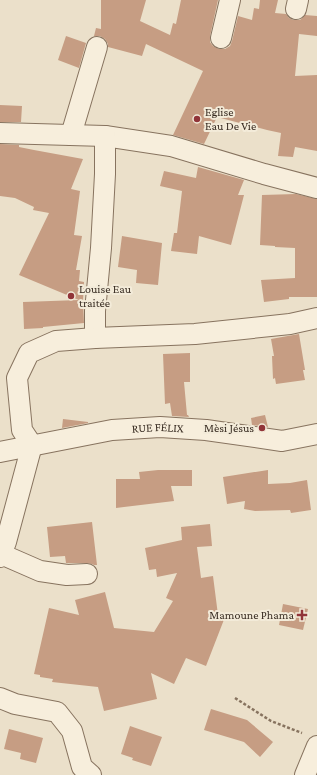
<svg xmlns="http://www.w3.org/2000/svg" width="317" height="775" font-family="'Crimson Pro',serif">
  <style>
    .building { fill: #c69d83 }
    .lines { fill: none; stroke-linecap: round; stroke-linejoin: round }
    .minor-casing { stroke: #87735f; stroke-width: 22 }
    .path { stroke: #87735f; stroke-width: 2.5; stroke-dasharray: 3 2; stroke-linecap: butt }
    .minor { stroke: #f7eedc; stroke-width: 20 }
    .poi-dot { fill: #913438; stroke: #f3ebd9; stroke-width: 1.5 }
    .labels { text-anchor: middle; stroke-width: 4; stroke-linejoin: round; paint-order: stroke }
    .poi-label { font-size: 12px; fill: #382c22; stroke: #f3ebd9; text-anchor: start }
    .street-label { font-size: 12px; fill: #382c22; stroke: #f3ebd9 }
  </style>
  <rect width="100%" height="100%" fill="#ebe0ca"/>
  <g class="building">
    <polygon points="101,0 146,0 140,21 170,35 173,23 176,24 181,0 218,0 210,36 210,42 213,46 219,49 225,49 230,46 232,41 238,16 252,20 254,8 259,9 260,0 278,0 275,13 286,14 289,18 293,20 300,20 305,15 317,16 317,36 299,34 295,76 317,75 317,151 295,147 293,157 278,156 281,133 267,130 217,117 204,144 173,135 203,71 146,44 142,56 108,47 108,44 105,39 100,36 94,36 96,28 101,29"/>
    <polygon points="66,36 86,43 79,68 58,60"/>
    <polygon points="0,105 22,106 21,122 0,122"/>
    <polygon points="0,144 19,145 19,147 34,150 83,159 71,189 80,191 74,235 82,236 76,270 80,270 79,281 84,282 83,301 84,323 43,327 43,328 24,329 23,302 79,300 19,275 49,213 33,210 34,207 15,198 0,196"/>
    <polygon points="198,167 244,180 238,195 244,195 231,245 199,236 197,254 171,251 174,233 177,233 182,191 160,186 164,171 196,178"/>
    <polygon points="296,194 317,199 317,297 289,297 289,299 264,302 261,280 295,278 295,248 275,247 275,246 260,245 262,195"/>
    <polygon points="122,236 162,243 158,285 136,283 137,270 118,267"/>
    <polygon points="299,334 305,370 303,370 305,380 276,384 275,378 273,379 272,356 274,356 271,339"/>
    <polygon points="190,353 190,382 184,382 187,415 188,415 189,417 172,416 170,403 165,404 163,354"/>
    <polygon points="265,415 268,427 252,425 251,418"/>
    <polygon points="63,419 88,422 88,423 62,428"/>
    <polygon points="158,470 192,470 192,486 171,486 174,501 124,507 116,508 116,479 140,479 139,472"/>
    <polygon points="268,470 268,484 290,483 307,480 311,510 291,513 290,510 255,511 244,509 245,501 227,504 223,477"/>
    <polygon points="92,522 97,565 94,565 92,564 86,563 66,563 65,556 50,557 47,527"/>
    <polygon points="210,524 212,546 197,547 201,578 213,576 218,615 225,617 206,666 186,658 174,684 151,673 157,699 104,711 98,687 52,682 53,679 40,677 40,675 34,674 49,608 79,615 75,600 105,592 114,628 154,632 173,601 166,598 177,573 157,577 156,569 149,570 145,548 182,540 181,527"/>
    <polygon points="283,604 308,609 303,630 279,625"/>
    <polygon points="211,709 247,720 273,742 260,757 244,742 204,730"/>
    <polygon points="130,726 162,737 151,766 132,760 133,758 121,754"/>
    <polygon points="9,729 43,738 36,763 20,759 21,753 4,749"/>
  </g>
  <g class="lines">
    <defs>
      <g id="minor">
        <polyline points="296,9 298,0"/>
        <polyline points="221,38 230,0"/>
        <polyline points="0,133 105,136 171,146 264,174 317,188"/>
        <polyline points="71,135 97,47"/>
        <polyline points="95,338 95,311 101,248 105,174 105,136"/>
        <path id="s1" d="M0,452L112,430L160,427L206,430L282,441L317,434"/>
        <polyline points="1,554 40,571 67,575 87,574"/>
        <polyline points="0,557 6,542 32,445 22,430 17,378 29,353 56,341 95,338 195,334 290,324 317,318"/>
        <polyline points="0,698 15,704 57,712 72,731 82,767 91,775"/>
        <polyline points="305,775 317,746"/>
      </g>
    </defs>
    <use href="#minor" class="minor-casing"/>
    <polyline class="path" points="235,698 271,721 302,733"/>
    <use href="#minor" class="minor"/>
  </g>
  <g class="poi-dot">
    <circle cx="197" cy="119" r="4"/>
    <circle cx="71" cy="296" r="4"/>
    <circle cx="262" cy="428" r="4"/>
    <path d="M300 609h4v4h4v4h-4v4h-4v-4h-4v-4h4z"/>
  </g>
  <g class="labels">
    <g class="poi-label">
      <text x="205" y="116">Eglise<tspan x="205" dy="14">Eau De Vie</tspan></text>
      <text x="79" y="293">Louise Eau<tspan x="79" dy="14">traitée</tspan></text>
      <text x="254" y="432" text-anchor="end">Mèsi Jésus</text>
      <text x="294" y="619" text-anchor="end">Mamoune Phama</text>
    </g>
    <g class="street-label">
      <text dy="4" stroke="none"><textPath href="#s1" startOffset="160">RUE FÉLIX</textPath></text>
    </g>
  </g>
</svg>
